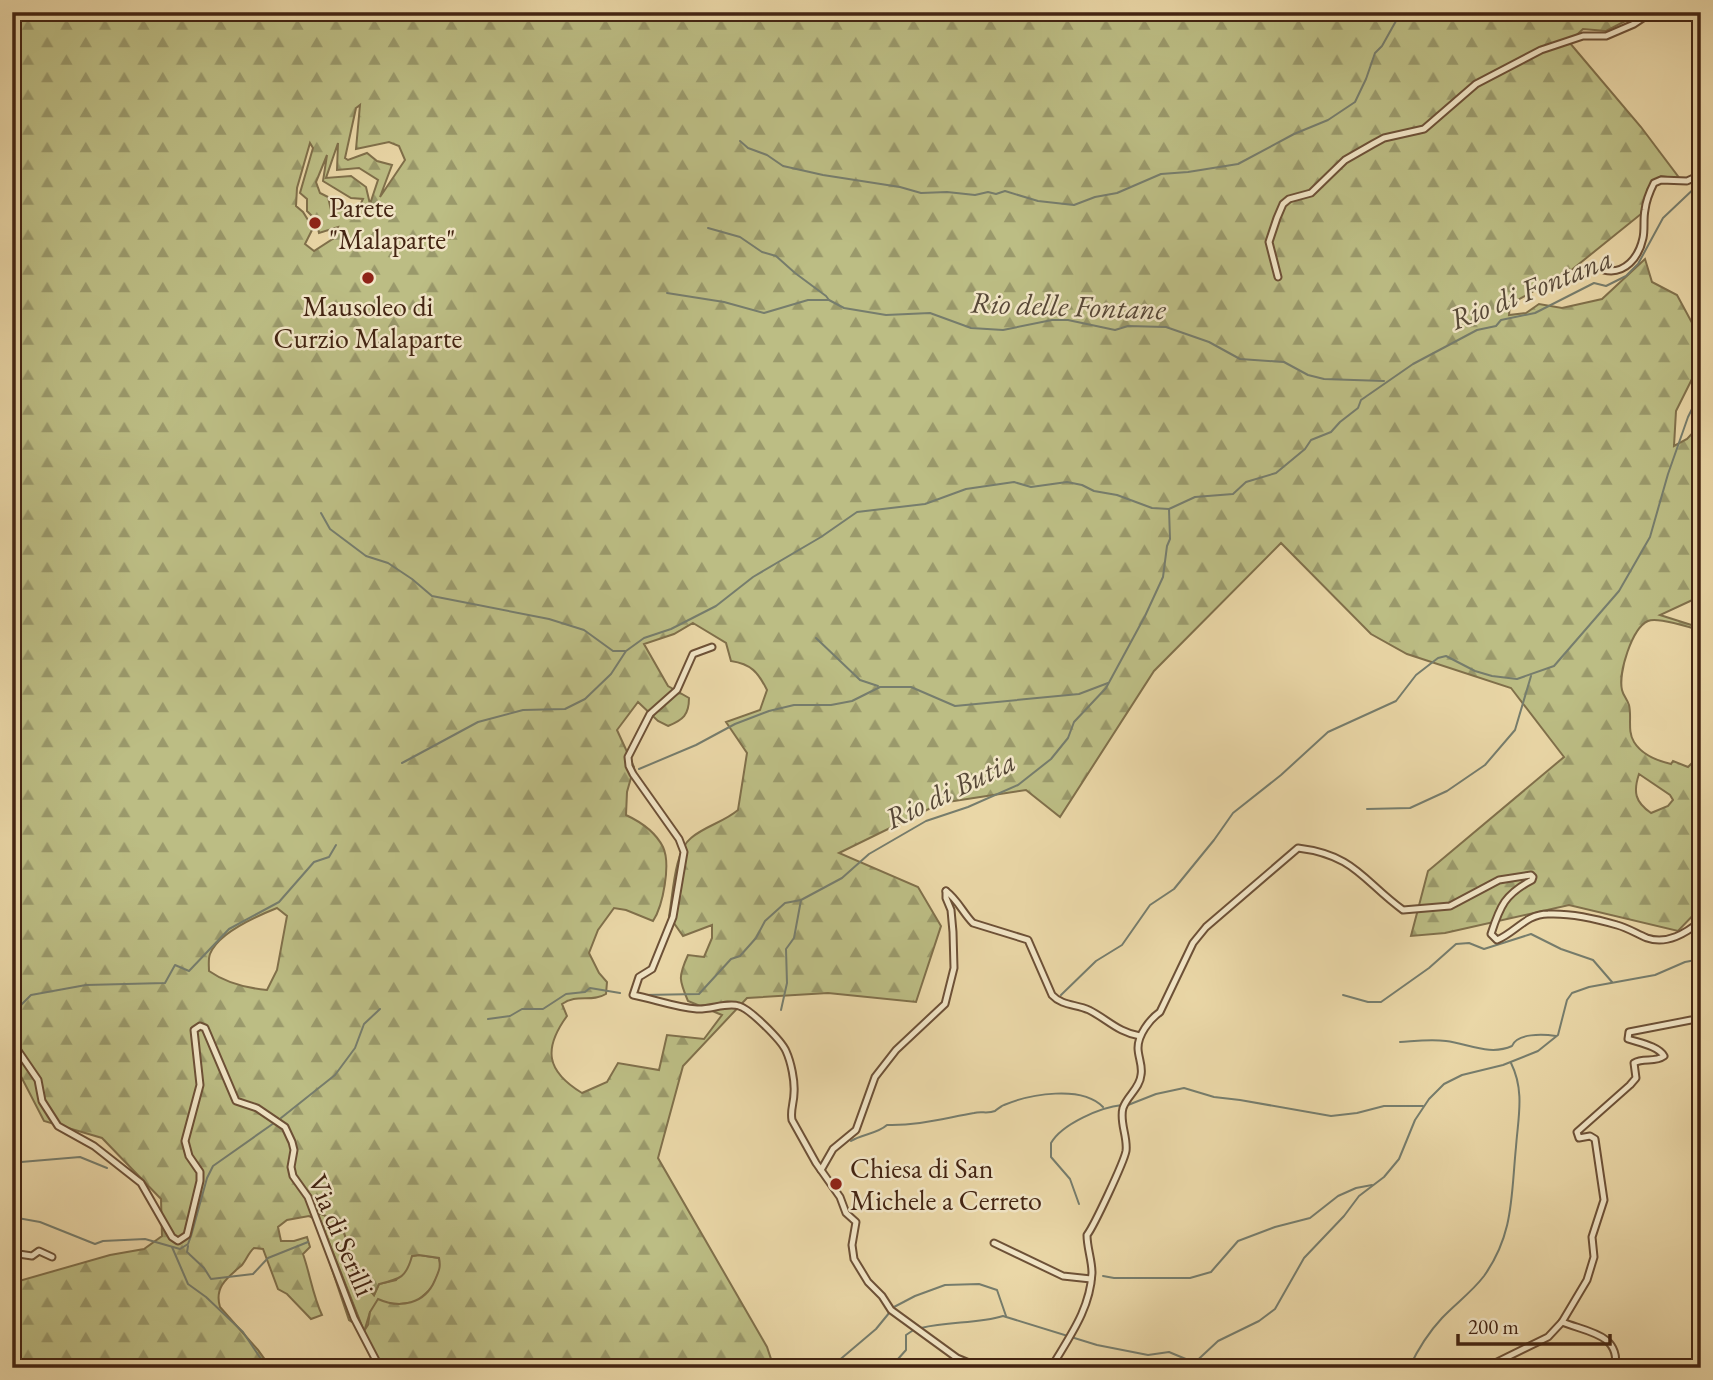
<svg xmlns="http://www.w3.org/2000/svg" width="1713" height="1380" font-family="'EB Garamond',serif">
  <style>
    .grass { fill: #bcbd84; stroke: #80704b; stroke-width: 2 }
    .forest { fill: url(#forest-firs); stroke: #80704b; stroke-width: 2; fill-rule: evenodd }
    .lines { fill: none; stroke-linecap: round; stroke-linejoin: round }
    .stream { stroke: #767d6d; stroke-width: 2 }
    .minor-casing { stroke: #6d5137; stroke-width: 9 }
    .minor { stroke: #f1e5c6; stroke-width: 5 }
    .poi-dot { fill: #8f2418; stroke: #f1e5c6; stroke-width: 2.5 }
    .labels { text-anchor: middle; stroke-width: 5; stroke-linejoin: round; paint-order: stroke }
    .poi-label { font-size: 28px; fill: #432412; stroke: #f1e5c6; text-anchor: start }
    .street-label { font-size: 28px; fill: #432412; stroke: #f1e5c6 }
    .water-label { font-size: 30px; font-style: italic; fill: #584938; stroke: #f1e5c6 }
  </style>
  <defs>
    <pattern id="forest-firs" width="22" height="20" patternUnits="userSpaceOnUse" patternTransform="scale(1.75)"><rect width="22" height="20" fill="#bcbd84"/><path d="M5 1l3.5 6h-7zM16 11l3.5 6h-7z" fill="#9a996b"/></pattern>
  </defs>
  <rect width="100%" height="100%" fill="#ead7a7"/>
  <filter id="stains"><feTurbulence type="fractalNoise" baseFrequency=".00286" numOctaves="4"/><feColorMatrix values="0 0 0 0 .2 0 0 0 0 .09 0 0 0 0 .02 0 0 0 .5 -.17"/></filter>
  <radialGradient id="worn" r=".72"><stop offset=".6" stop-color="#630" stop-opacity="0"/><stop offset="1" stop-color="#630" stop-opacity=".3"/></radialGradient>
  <polygon class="grass" points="316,1211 341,1223 347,1242 351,1267 374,1295 379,1284 396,1280 412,1256 419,1255 439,1258 441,1267 432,1288 416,1302 391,1305 370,1312 364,1332"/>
  <path class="forest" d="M12,12H1643L1606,31L1583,29L1569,42L1641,127L1680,179L1661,176L1648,188L1641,214L1569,272L1510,304L1509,315L1526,313L1539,304L1562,308L1602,299L1645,259L1652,282L1677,295L1697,332L1701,361L1676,411L1674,446L1687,439L1701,424V596L1660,615L1701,628V631C1690,627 1657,617 1648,621C1632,628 1618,673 1622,690C1623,695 1627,699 1629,705C1632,717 1627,731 1634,742C1642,755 1658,761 1671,764L1673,761L1688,767L1696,759L1699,762L1694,782L1701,786V907L1678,931L1569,905L1445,933L1411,936L1428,871L1564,757L1511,688L1407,654L1371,634L1281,543L1154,671L1060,817L1026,790L941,803L839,853L918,887L941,926L916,1002L828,993L747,998L683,1066L658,1158L767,1347L774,1368H376L355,1324L349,1320L315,1219L309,1216L287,1220L278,1227L281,1241H294L307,1237L310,1247L303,1254C310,1274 313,1296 322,1315L311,1319L287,1294L278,1289L263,1249L254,1248C248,1253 246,1261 241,1266C227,1278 214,1287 220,1307L258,1350L271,1368H156V1359H142L129,1368H12V1283L110,1255L144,1249L162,1236L161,1199L102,1138L44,1121L12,1059ZM360,105L356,149L389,142L399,146L405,160L380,197L392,165L377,161L367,153L348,160L345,158L356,108ZM310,143L313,148L300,193L307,199V211L316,220L319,233L338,227L334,238L314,251L305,244L313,228L303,212L296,206L297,188ZM338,143L337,170L359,168L378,180L370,204L366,187L351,176L326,178ZM327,155L323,181L351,198L363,199L356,214L347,209L331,210L328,197L320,193L316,182ZM693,623L726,643L731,661C751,664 758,672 767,690L760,710L726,722L747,753L738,810C724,822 705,826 691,838C674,851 673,896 669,916L683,936L712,925V938L704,957L688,955C678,977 679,980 688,1001L722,1015L704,1039L667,1035L659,1070L618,1063L607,1082L582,1093C546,1071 543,1049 567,1016L562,1004C577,993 591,1003 606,994L607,982L599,973L589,953L598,930L614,908L626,910L653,921C663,906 671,864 663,847C655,831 641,822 626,815L627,792L634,767L617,730L638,702L658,721L668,726C683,720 689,715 689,698L668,686L644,644L674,634ZM1639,774L1670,795L1673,800L1668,806L1651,813C1635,802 1633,792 1639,774ZM277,908L287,916L277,970L267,990C246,988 226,983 209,971C209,966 208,959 210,954C218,933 257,916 277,908ZM317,1212L341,1223L347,1242L351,1267L374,1295L379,1284C400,1279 406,1278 412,1256L419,1255L439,1258C441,1267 439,1271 435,1280C425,1304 400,1309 378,1299L370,1312L368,1325L364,1331Z"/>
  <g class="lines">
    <g class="stream">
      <polyline points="740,141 748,148 767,155 783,166 823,175 900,187 921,193 947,192 975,195 988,192 996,194 1005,191 1038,201 1074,205 1095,197 1117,193 1161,174 1188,172 1238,164 1294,134 1328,120 1355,102 1366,79 1375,53 1382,46 1401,12"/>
      <polyline points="708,228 740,237 762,252 776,256 795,273 826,296 829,300 844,308 886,315 930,313 971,328 1003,330 1052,320 1068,320 1115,330 1128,326 1166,327 1209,342 1240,359 1284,362 1308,375 1324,379 1384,381"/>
      <polyline points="667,293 724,302 764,313 808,300 829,300"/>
      <polyline points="321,513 330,529 366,556 388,563 412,579 432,596 549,619 584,630 613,651 625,651"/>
      <polyline points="816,638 860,680 878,686"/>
      <polyline points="402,763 478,722 523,710 565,709 585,699 611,674 626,651 644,638 671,629 716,606 753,577 821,537 857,512 925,504 966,489 1014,482 1031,487 1067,482 1082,485 1094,491 1117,495 1152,508 1169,509 1195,497 1233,494 1246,482 1276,473 1305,449 1311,440 1331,432 1340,422 1358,408 1361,400 1413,364 1477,330 1496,326 1501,320 1535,313 1594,283 1606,286 1626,276 1638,264 1663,218 1701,182"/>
      <polyline points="639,769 696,745 735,724 769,711 794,705 831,705 852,701 880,687 911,687 955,706 1079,694 1108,683"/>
      <polyline points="1367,809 1410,808 1447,791 1485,765 1515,730 1531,676"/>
      <polyline points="643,995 699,994 731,959 740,956 756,938 765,921 785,903 801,900 842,878 869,854 926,821 968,807 1018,785 1051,759 1068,738 1074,722 1106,688 1145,616 1163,577 1167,546 1170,539 1169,509"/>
      <polyline points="1061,995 1096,961 1122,945 1150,905 1174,889 1214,840 1233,813 1281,775 1328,732 1396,701 1416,675 1438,658 1446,656 1475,671 1492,676 1517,679 1554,666 1619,591 1650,537 1668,474 1688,417 1701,391"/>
      <polyline points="1343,995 1368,1002 1381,1002 1429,968 1456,944 1469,943 1484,949 1531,934 1561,949 1593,960 1612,982"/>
      <polyline points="12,1001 21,1005 31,995 86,985 165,983 175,965 189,971 229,929 279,902 314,862 329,857 336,845"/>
      <polyline points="781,1010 787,983 786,949 794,938 801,900"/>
      <polyline points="488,1019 510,1016 522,1009 543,1009 566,994 585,992 590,988 620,993"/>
      <path d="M1400,1042C1416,1041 1430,1039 1446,1041C1469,1044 1490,1056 1512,1046C1517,1033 1543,1034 1556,1036"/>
      <polyline points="1128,1105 1156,1094 1184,1088 1214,1097 1240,1100 1331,1116 1357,1113 1384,1106 1423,1106"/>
      <polyline points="281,1118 335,1075 355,1048 364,1024 380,1009"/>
      <path d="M851,1141C862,1134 877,1134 887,1125C917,1126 945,1118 974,1113C981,1111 988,1114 995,1111C996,1110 1003,1105 1004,1105C1030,1094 1082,1085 1103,1107"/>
      <polyline points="12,1167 21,1162 80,1157 107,1168"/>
      <path d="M1079,1204L1070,1179L1051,1157V1143C1062,1124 1101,1107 1122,1105"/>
      <polyline points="12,1217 40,1222 95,1244 103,1241 145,1239 180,1249 188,1244 191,1236 207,1178 213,1166 274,1123"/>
      <polyline points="188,1246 187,1252 204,1268 211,1279 253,1274 268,1258 308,1242"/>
      <polyline points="172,1247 188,1284 206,1297 243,1332 267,1368"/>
      <polyline points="1103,1276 1114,1278 1190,1278 1211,1272 1238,1241 1275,1227 1310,1218 1338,1196 1356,1188 1372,1185"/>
      <path d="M921,1328C949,1321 977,1324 1003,1316L1097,1345L1148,1355L1169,1352L1193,1362"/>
      <polyline points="830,1368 876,1329 894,1307 915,1296 945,1285 979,1284 997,1290 1006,1316"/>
      <polyline points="890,1368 906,1350 906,1335 915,1329"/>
      <polyline points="1189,1368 1218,1341 1259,1321 1275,1309 1304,1258 1344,1216 1359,1196 1384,1177 1399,1159 1415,1120 1429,1099 1444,1084 1462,1075 1503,1065 1538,1051 1558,1035 1567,1000 1572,993 1589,987 1655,975 1685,962 1701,959"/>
      <path d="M1409,1368C1418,1349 1428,1333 1442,1318C1455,1304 1472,1292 1484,1276C1514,1234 1511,1196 1516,1147C1518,1118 1525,1091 1511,1063"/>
    </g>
    <defs>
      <g id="minor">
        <path d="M1604,270C1625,275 1639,257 1643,238C1645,229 1643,219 1645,210C1646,201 1650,191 1654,183L1661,180L1687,181L1700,175L1701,178"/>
        <polyline points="1278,277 1269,242 1277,218 1283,204 1289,199 1311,193 1345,160 1373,144 1384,138 1424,129 1476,84 1541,50 1583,36 1606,36 1634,24 1652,12"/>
        <path d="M712,647L693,654L677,690L650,714L628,757L629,766L633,774L679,839L684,852L673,917L652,969L639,977L633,995C654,999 674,1007 697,1009C710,1010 727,1002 739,1006C750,1009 781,1040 786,1051C791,1062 795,1081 794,1093C794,1103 790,1110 792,1120L816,1163L840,1197L846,1213L856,1222L852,1245L854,1259L868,1282L882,1296L891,1310L957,1358L981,1368"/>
        <path d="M946,891C958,900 963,913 973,923L1028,940L1052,995C1062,1006 1076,1004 1089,1010C1107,1019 1119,1033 1140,1036"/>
        <polyline points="12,1042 38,1080 42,1101 58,1126 94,1146 141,1183 172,1237 178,1241 187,1235 200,1181 200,1172 189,1156 185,1141 200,1085 194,1030 200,1026 205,1028 236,1101 257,1108 285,1127 292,1142 294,1150 291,1167 293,1176 308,1197 354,1318 380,1368"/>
        <polyline points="821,1170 833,1149 856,1130 875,1077 896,1050 945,1004 954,968 953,932 951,910 946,898 946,891"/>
        <polyline points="994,1243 1063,1276 1091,1279"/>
        <polyline points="12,1253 32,1256 39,1251 52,1257"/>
        <path d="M1562,1322C1587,1332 1621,1334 1615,1368"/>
        <path d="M1051,1368C1069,1337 1090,1310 1092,1273C1092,1260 1087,1248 1087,1235C1094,1226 1124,1162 1126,1151C1128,1137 1119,1122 1123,1108C1127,1096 1140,1088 1141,1075C1143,1066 1138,1057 1138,1048C1138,1035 1149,1020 1160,1012L1193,943L1206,927L1298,848C1355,855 1363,881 1403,910L1450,906L1499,880L1531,875L1533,877L1532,880C1505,894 1500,906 1491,934L1497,940C1516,932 1526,914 1548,914C1570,913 1597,919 1617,925C1628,928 1637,934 1647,938C1667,945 1686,933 1701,921"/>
        <path d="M1485,1368L1548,1337L1562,1322L1587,1280L1594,1257L1592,1237L1604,1200L1595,1139L1590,1136L1579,1138L1577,1132L1630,1085L1636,1078L1634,1063C1643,1057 1655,1063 1664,1056C1658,1046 1640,1043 1628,1039L1629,1032L1691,1020H1701"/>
      </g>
    </defs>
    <use href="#minor" class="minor-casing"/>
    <use href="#minor" class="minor"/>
  </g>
  <g class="poi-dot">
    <circle cx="315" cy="223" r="7"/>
    <circle cx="368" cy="278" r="7"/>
    <circle cx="836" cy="1184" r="7"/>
  </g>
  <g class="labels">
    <g class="poi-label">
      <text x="329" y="217">Parete<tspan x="329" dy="32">"Malaparte"</tspan></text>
      <text x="368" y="316" text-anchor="middle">Mausoleo di<tspan x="368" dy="32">Curzio Malaparte</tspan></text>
      <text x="850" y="1178">Chiesa di San<tspan x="850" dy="32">Michele a Cerreto</tspan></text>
    </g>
    <g class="street-label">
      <text transform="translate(342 1235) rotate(67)" y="10">Via di Serilli</text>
    </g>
    <g class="water-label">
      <text transform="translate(1531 289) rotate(-22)" y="10">Rio di Fontana</text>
      <text transform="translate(1068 306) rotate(2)" y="10">Rio delle Fontane</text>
      <text transform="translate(950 790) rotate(-26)" y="10">Rio di Butia</text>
    </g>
  </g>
  <rect width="1713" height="1380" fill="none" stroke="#ead7a7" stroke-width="42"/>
  <rect x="14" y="14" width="1685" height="1352" fill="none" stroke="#432412" stroke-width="3.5"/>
  <rect x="21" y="21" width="1671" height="1338" fill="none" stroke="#432412" stroke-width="2"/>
  <path d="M1458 1334v10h152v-10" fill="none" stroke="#432412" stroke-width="3.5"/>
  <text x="1468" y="1334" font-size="21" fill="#432412" stroke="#f1e5c6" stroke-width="5" paint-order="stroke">200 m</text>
  <rect width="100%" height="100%" filter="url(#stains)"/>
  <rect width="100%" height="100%" fill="url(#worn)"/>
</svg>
